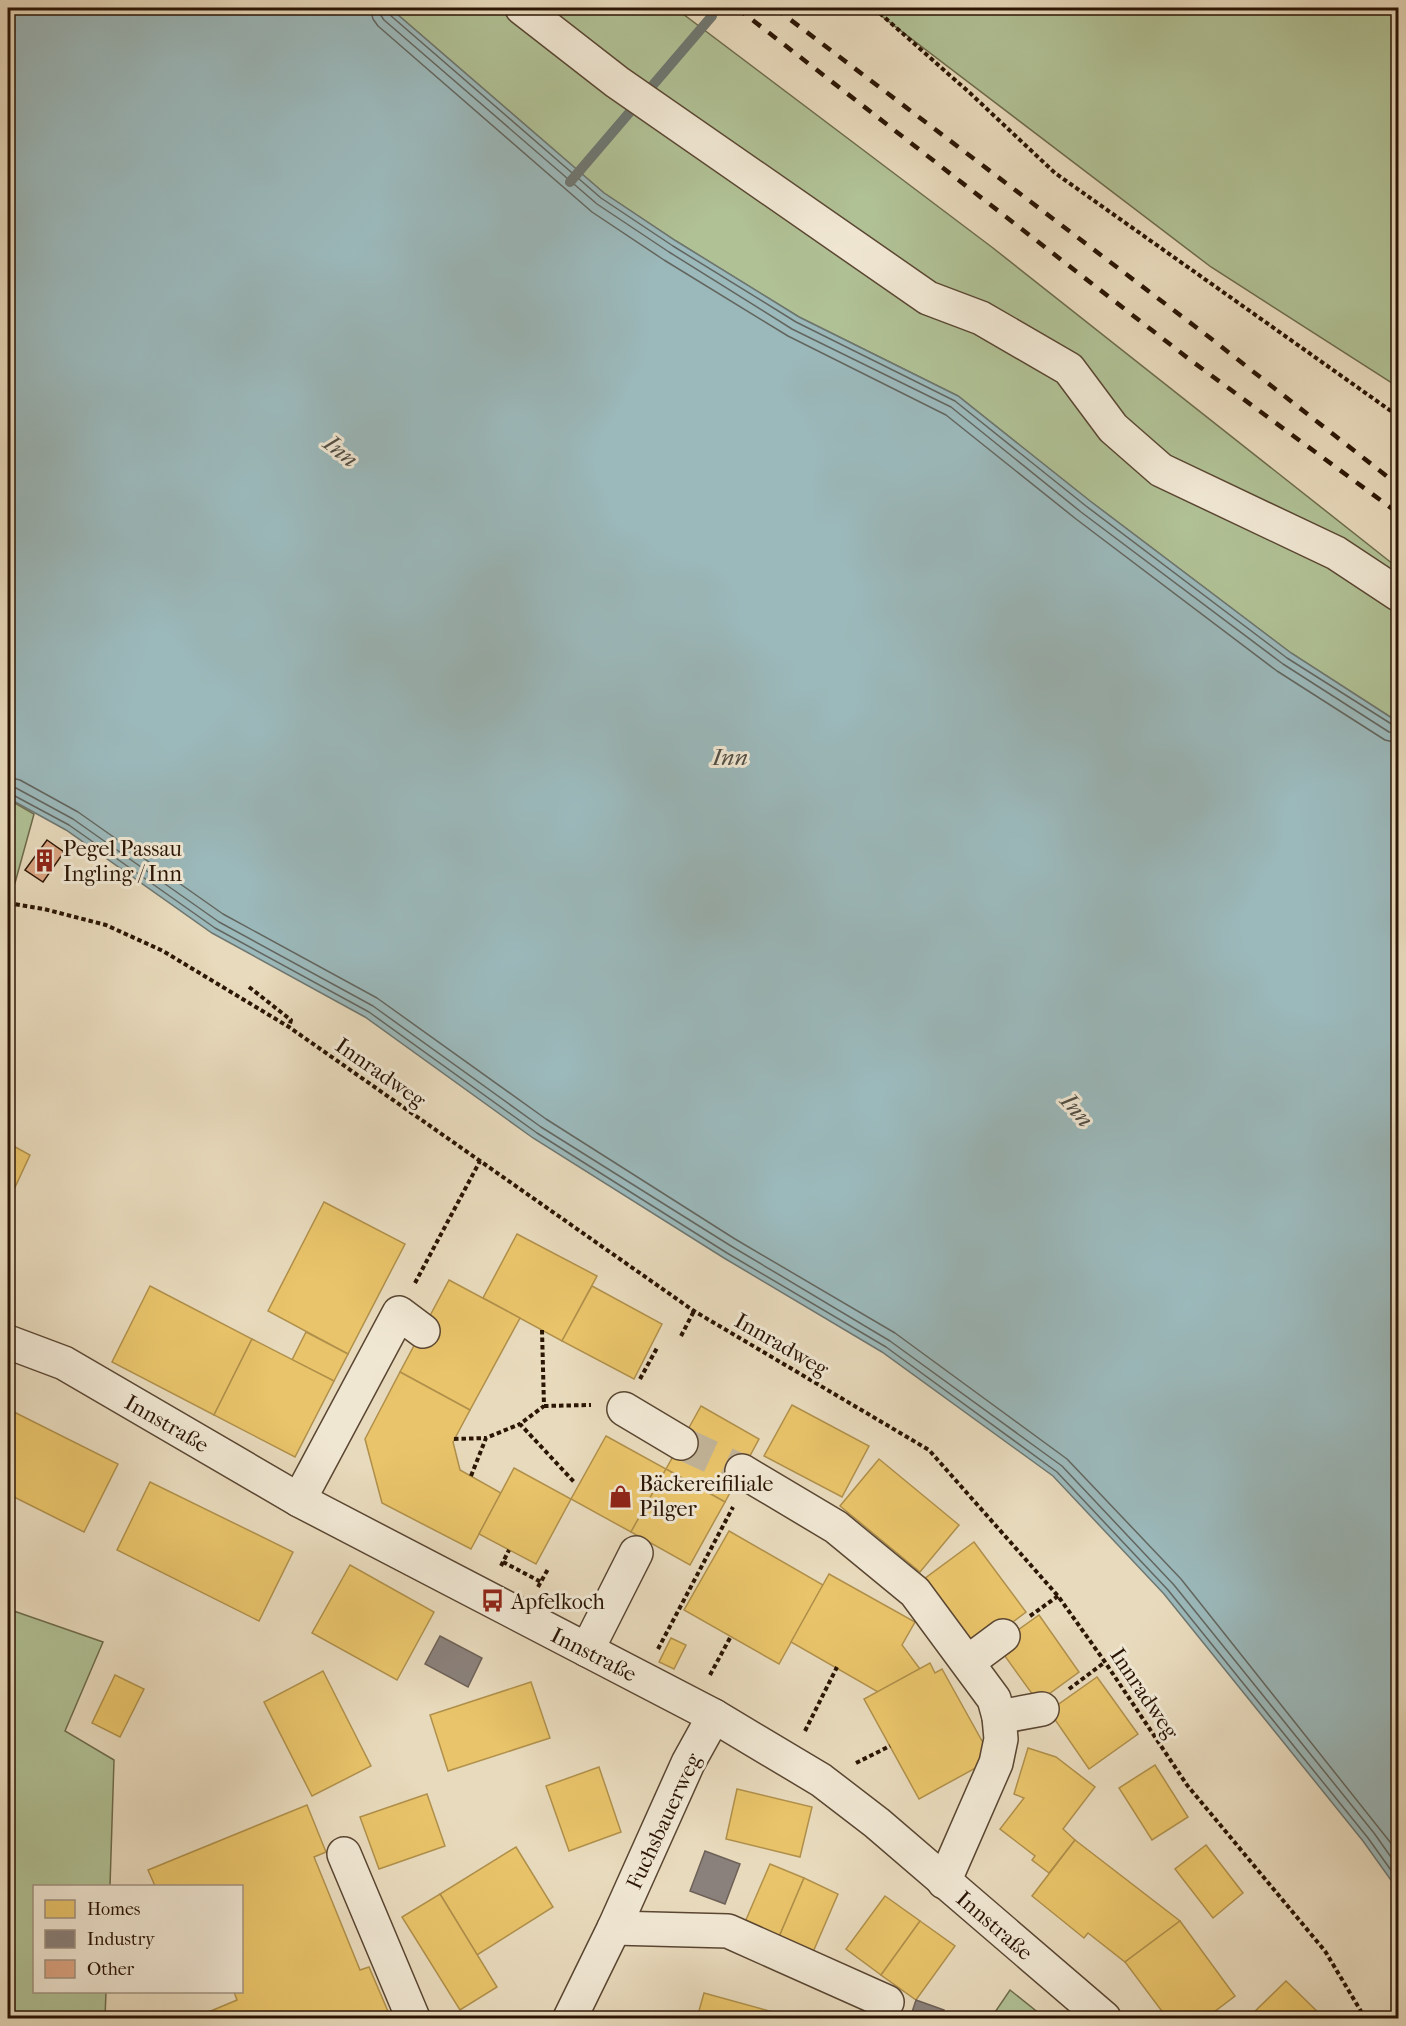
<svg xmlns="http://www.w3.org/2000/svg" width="1406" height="2026" font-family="'IM FELL French Canon',serif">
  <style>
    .green { fill: #b0c195; stroke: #6e6b4c; stroke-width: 1.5 }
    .water { fill: #9bb8ba; stroke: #6e7771; stroke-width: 1.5 }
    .homes { fill: #e9c46a; stroke: #b0904b; stroke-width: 1.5 }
    .industry { fill: #8a817c; stroke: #6e6158; stroke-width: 1.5 }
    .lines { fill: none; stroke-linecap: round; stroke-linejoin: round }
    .shore { stroke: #63665f; stroke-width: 1.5 }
    .stream { stroke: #6e7771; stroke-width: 10 }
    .building { fill: #dca583; stroke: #2b1504; stroke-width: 1.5 }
    .minor-tunnel { stroke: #c2b397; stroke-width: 33; stroke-dasharray: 33 16; stroke-linecap: butt }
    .minor-casing { stroke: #5a4632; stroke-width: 36 }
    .path { stroke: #2b1504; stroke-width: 4; stroke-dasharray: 4.5 3; stroke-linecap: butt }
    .minor { stroke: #f0e7d3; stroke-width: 33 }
    .rail { stroke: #2b1504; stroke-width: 4.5; stroke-dasharray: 10 10; stroke-linecap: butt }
    .labels { text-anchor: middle; stroke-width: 6; stroke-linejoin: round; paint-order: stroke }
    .poi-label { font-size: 22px; fill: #2b1504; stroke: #f0e7d3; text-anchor: start }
    .street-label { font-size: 22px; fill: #2b1504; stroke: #f0e7d3 }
    .water-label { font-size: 24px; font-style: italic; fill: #524e44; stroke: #f0e7d3 }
  </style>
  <rect width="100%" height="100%" fill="#e8dabc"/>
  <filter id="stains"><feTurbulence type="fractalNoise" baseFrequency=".00333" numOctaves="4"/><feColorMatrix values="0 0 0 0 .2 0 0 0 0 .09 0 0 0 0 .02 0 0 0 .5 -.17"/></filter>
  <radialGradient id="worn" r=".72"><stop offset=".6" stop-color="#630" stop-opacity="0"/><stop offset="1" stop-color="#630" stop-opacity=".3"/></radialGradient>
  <g class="green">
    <polygon points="390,8 675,8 993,248 1398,568 1398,722 1291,653 1090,501 958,396 799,317 676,241 604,193"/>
    <polygon points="871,8 1398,8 1398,387 1211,267"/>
    <polygon points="8,799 34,814 15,883 8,883"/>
    <polygon points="8,1609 103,1642 65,1731 114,1760 110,1886 34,1886 34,1992 106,1992 105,2018 8,2018"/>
    <polygon points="1010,1990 1045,2018 991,2018"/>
  </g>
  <polygon class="water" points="8,8 390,8 604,193 676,241 799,317 958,396 1090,501 1291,653 1398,722 1398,1890 1363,1841 1164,1594 1053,1476 882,1352 724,1258 533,1138 365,1017 212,933 66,830 8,798"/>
  <g class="homes">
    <polygon points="8,1143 30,1155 11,1196 8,1194"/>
    <polygon points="324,1202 405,1244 348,1354 268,1311"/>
    <polygon points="517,1234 597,1276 562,1341 483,1298"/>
    <polygon points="449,1280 520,1318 470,1410 400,1372"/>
    <polygon points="150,1286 252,1339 214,1415 112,1362"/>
    <polygon points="592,1286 662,1324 634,1379 562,1341"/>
    <polygon points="306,1332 348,1354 334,1381 292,1360"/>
    <polygon points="252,1339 334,1381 295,1457 214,1415"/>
    <polygon points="400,1372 470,1410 453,1442 460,1470 501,1493 471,1549 382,1503 365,1439"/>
    <polygon points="792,1405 869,1446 842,1497 764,1456"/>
    <polygon points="701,1406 759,1439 725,1502 666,1469"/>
    <polygon points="8,1409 118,1464 84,1532 8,1494"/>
    <polygon points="606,1436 666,1469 631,1532 571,1499"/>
    <polygon points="879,1459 959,1525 920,1572 840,1506"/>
    <polygon points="514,1468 571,1499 536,1564 479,1534"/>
    <polygon points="666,1469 725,1502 690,1565 631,1532"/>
    <polygon points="150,1482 293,1552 259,1621 117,1550"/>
    <polygon points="729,1531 823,1585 779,1664 684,1610"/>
    <polygon points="974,1542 1026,1612 976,1650 924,1579"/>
    <polygon points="350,1565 434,1612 397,1680 312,1633"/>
    <polygon points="829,1574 915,1622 902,1645 920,1669 878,1692 791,1642"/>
    <polygon points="1039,1615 1079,1672 1038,1702 997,1645"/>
    <polygon points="671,1638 686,1645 674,1669 659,1662"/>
    <polygon points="930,1663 935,1673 942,1669 992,1759 919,1799 864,1699"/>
    <polygon points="323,1671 371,1766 312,1796 264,1702"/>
    <polygon points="115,1675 144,1689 120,1737 92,1723"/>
    <polygon points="1097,1677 1138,1734 1089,1769 1049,1711"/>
    <polygon points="531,1682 550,1738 448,1771 430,1715"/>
    <polygon points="1028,1748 1056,1757 1095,1787 1063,1829 1075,1840 1049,1873 1032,1860 1035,1856 1000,1829 1024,1798 1014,1794"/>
    <polygon points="1155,1765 1188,1817 1152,1840 1119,1788"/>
    <polygon points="599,1767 621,1832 569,1851 546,1786"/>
    <polygon points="737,1789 812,1807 800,1857 726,1839"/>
    <polygon points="427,1794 445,1846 379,1869 360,1817"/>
    <polygon points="307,1805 326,1852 314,1857 360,1970 369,1967 390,2016 384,2018 200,2018 199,2016 237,2000 234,1992 242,1992 242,1886 155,1886 148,1870"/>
    <polygon points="1075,1840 1180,1921 1125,1962 1088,1933 1084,1938 1032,1896"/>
    <polygon points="1206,1845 1243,1893 1213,1918 1175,1869"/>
    <polygon points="516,1847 553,1907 477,1955 440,1894"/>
    <polygon points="770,1864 804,1878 776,1944 742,1929"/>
    <polygon points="804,1878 838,1894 810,1959 776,1944"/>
    <polygon points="440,1894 497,1987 460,2010 402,1917"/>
    <polygon points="885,1896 920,1921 881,1975 846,1949"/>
    <polygon points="920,1921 955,1946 916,2000 881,1975"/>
    <polygon points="1180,1921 1235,1996 1206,2018 1167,2018 1125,1962"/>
    <polygon points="1286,1981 1324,2018 1248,2018"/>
    <polygon points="704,1993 795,2018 697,2018"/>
  </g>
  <g class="industry">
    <polygon points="440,1636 482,1658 468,1687 425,1664"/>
    <polygon points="705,1851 740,1864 725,1904 690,1891"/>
    <polygon points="916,2000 944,2010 941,2018 910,2018"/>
  </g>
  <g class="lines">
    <g class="shore">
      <polyline points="370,8 373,19 378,26 592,212 664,260 788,336 946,415 1076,519 1277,671 1385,740 1398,743"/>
      <polyline points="379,8 380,14 384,20 597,204 669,252 792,329 951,407 1081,512 1283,664 1389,732 1398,734"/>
      <polyline points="387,8 390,15 601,198 673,246 796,322 955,401 1086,506 1287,658 1393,725 1398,727"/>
      <polyline points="8,777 20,780 78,812 223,914 377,998 546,1119 735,1239 895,1333 1067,1459 1181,1579 1398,1852"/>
      <polyline points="8,786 16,788 73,819 219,922 373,1006 541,1127 731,1246 890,1341 1062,1466 1174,1585 1374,1833 1398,1867"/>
      <polyline points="8,794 13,795 69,825 215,928 369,1012 537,1133 727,1253 886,1347 1057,1472 1168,1590 1368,1838 1398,1880"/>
    </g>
    <polyline class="stream" points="570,182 712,16"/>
  </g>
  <polygon class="building" points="47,840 64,852 43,882 25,870"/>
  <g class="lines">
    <polyline class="minor-tunnel" points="681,1443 742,1471"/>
    <defs>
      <g id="minor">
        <polyline points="522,8 617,82 928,298 981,318 1069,369 1113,428 1161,470 1336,553 1398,594"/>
        <polyline points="8,1342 64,1363 299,1500 714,1716 821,1780 877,1823 1104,2018"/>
        <polyline points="624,1409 681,1443"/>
        <polyline points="742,1471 836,1527 915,1592 994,1699 999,1717 1001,1739 996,1763 944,1882"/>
        <polyline points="299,1500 399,1313 423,1331"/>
        <polyline points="587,1650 636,1553"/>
        <polyline points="968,1662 1003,1636"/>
        <polyline points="999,1717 1042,1709"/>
        <polyline points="344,1854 413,2018"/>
        <polyline points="614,1928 728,1931 887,2002"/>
        <polyline points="570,2018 614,1928 688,1763 714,1716"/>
      </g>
    </defs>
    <use href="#minor" class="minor-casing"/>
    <g class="path">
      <polyline points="874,8 971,94 1055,173 1398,416"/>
      <polyline points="8,903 44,909 106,925 163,951 289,1027 694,1311 929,1450 1058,1596 1105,1662 1187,1785 1325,1951 1365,2018"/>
      <polyline points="249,987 291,1020 289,1027"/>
      <polyline points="415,1283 480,1161"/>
      <polyline points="542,1330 544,1406 520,1424 575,1483"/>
      <polyline points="681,1336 694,1311"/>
      <polyline points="640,1379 657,1348"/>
      <polyline points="544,1406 591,1405"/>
      <polyline points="454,1439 486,1438"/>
      <polyline points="471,1476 486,1438 520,1424"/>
      <polyline points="503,1562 541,1582"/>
      <polyline points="501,1566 509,1550"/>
      <polyline points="538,1587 548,1569"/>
      <polyline points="1030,1616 1058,1596"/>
      <polyline points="658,1649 733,1507"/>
      <polyline points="710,1675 731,1636"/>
      <polyline points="1069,1689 1105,1662"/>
      <polyline points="805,1731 837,1667"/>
      <polyline points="856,1763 890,1746"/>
    </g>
    <use href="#minor" class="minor"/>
    <g class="rail">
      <polyline points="737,8 1189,359 1398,513"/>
      <polyline points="775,8 1209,337 1398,485"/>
    </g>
  </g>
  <defs>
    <symbol id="building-bare" viewBox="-9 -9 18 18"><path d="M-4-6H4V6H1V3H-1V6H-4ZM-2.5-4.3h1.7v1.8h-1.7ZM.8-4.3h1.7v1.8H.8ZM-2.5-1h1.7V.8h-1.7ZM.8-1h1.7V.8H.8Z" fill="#8f2418" stroke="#f0e7d3" stroke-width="2.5" paint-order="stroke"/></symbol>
    <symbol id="shop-bare" viewBox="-9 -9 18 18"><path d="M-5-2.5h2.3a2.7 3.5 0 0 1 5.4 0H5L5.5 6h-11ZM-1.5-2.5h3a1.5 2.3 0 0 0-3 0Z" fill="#8f2418" stroke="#f0e7d3" stroke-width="2.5" paint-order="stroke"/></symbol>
    <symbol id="bus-bare" viewBox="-9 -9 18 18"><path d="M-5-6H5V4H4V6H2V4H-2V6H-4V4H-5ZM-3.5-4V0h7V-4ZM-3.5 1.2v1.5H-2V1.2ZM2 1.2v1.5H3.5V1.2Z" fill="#8f2418" stroke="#f0e7d3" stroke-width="2.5" paint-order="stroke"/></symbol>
  </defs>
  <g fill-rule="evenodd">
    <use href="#building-bare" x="28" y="844" width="33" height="33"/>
    <use href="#shop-bare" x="604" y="1480" width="33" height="33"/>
    <use href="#bus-bare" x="476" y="1584" width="33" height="33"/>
  </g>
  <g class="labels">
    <g class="poi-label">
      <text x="63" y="856">Pegel Passau<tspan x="63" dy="25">Ingling / Inn</tspan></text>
      <text x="639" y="1491">Bäckereifiliale<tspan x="639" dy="25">Pilger</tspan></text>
      <text x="511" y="1609">Apfelkoch</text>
    </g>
    <g class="street-label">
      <text transform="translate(381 1072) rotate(35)" y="8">Innradweg</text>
      <text transform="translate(782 1344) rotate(30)" y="8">Innradweg</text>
      <text transform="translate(167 1423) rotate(30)" y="8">Innstraße</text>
      <text transform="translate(594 1654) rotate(27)" y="8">Innstraße</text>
      <text transform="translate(1145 1693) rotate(56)" y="8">Innradweg</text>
      <text transform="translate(663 1821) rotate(-65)" y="8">Fuchsbauerweg</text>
      <text transform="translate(995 1925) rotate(41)" y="8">Innstraße</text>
    </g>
    <g class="water-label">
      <text transform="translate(341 451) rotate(39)" y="8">Inn</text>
      <text x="730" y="765">Inn</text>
      <text transform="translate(1077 1110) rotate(49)" y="8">Inn</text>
    </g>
  </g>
  <rect width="1406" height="2026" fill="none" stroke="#e8dabc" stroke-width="30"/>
  <rect x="9" y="9" width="1388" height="2008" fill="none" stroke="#2b1504" stroke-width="3"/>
  <rect x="15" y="15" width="1376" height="1996" fill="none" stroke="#2b1504" stroke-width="1.5"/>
  <rect x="33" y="1885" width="210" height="108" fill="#f0e7d3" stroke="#a19380" stroke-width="1.5"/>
  <rect x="45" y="1900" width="30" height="18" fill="#e9c46a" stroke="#a19380" stroke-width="1.5"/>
  <text x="87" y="1915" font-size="18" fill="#2b1504">Homes</text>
  <rect x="45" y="1930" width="30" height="18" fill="#8a817c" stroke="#a19380" stroke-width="1.5"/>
  <text x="87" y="1945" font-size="18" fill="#2b1504">Industry</text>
  <rect x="45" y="1960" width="30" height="18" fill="#dca583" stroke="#a19380" stroke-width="1.5"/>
  <text x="87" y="1975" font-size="18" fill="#2b1504">Other</text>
  <rect width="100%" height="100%" filter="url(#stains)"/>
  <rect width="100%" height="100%" fill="url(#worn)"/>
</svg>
